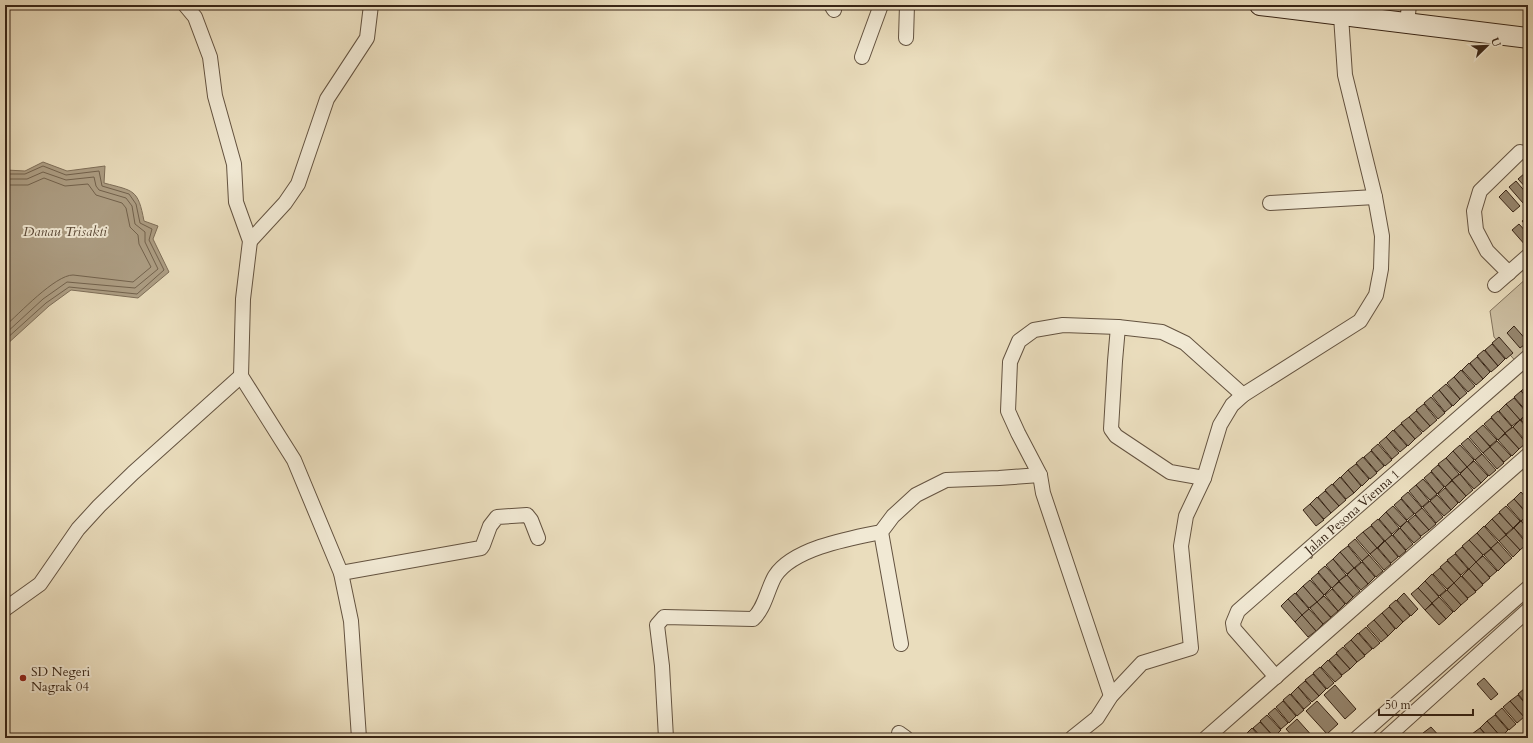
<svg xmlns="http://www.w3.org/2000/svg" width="1533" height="743" font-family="Cardo,serif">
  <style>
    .green { fill: #ccbea1; stroke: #82725c }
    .water { fill: #ad9e84; stroke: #7e6e58 }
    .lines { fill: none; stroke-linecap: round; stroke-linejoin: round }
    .shore { stroke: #72624d; stroke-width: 1 }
    .building { fill: #95856d; stroke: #382516 }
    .minor-casing { stroke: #645340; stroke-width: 16 }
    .secondary-casing { stroke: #382516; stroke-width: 22 }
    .minor { stroke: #f1e9d4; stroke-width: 14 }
    .secondary { stroke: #f1e9d4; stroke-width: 20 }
    .poi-dot { fill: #8f2418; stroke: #f1e9d4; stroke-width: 1.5 }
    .labels { text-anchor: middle; stroke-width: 4; stroke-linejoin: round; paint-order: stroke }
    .street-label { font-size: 13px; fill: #382516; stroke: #f1e9d4 }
    .poi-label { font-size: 13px; fill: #382516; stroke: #f1e9d4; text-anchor: start }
    .water-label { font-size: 14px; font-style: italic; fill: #5b4937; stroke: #f1e9d4 }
  </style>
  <rect width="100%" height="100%" fill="#eaddbd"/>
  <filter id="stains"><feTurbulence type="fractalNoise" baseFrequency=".005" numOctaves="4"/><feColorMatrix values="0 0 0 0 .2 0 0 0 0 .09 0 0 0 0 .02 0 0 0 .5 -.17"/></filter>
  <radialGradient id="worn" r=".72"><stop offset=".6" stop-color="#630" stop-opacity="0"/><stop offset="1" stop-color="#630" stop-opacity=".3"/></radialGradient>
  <polygon class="green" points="1528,277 1528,359 1520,366 1494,337 1490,311"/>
  <path class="water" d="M5,162L6,170L25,171L43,162L67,171L105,166L104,183C134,191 138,189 144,221L158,226L153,239L169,272L138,298L71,290L49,306L5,346Z"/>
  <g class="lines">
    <g class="shore">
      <polyline points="5,174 25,174 43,166 66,175 99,171 102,186 129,194 136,204 140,223 152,229 149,240 164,270 137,294 69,287 46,303 5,340"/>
      <polyline points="5,179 27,179 43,172 66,180 94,177 96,186 99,190 126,198 132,206 135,224 145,232 145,242 158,269 135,288 67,282 43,299 5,334"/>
      <path d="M5,185H28L44,178L65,186L88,184L96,195L122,203L126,208L130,227L138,235L139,244L151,267L133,282L73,275C55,275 19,314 5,326"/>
    </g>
  </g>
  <g class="building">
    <polygon points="1525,173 1528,176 1528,190 1518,179"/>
    <polygon points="1516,181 1528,195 1528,198 1523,203 1509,187"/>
    <polygon points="1506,190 1520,206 1513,212 1499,197"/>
    <polygon points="1528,217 1528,228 1522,221"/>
    <polygon points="1519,224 1528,234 1528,244 1526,246 1512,230"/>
    <polygon points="1514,326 1528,342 1520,348 1507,333"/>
    <polygon points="1499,337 1513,353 1506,359 1492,343"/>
    <polygon points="1492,344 1505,359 1498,366 1485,350"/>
    <polygon points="1484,350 1498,366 1491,372 1477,356"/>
    <polygon points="1477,357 1490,372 1483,379 1470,363"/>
    <polygon points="1469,363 1483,379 1476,385 1462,370"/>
    <polygon points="1461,370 1475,386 1468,392 1454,377"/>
    <polygon points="1454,377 1467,393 1460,399 1447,383"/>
    <polygon points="1446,384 1460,399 1453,406 1439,390"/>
    <polygon points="1528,385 1528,398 1521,391"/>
    <polygon points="1439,390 1452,406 1445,412 1432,396"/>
    <polygon points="1521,391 1528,399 1528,413 1514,397"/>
    <polygon points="1431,397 1445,413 1438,419 1424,403"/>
    <polygon points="1514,398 1527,413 1520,420 1506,404"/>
    <polygon points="1424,404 1437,420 1430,426 1416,410"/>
    <polygon points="1506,404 1520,420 1512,426 1499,411"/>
    <polygon points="1416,411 1430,426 1423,432 1409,417"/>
    <polygon points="1498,411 1512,427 1505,433 1491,417"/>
    <polygon points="1528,414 1528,428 1521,420"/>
    <polygon points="1409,417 1422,433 1415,439 1401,423"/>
    <polygon points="1491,418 1505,433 1498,440 1484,424"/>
    <polygon points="1520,420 1528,429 1527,442 1513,427"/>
    <polygon points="1401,424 1415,439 1408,446 1394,430"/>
    <polygon points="1483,425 1497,440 1490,446 1476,431"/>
    <polygon points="1513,427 1526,443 1519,449 1505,433"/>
    <polygon points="1393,430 1407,446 1400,452 1386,437"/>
    <polygon points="1476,431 1490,447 1483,453 1469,437"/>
    <polygon points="1505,434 1519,449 1512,456 1498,440"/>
    <polygon points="1386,437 1399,453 1392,459 1379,443"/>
    <polygon points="1468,438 1482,454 1475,460 1461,444"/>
    <polygon points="1497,441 1511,456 1504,462 1490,447"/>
    <polygon points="1378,444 1392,460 1385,466 1371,450"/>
    <polygon points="1460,445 1474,460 1467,467 1453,451"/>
    <polygon points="1490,447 1504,463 1497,469 1483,453"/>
    <polygon points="1371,451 1384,466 1377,472 1364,457"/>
    <polygon points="1453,451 1467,467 1460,473 1446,458"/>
    <polygon points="1482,454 1496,470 1489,476 1475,460"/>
    <polygon points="1363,457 1377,473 1370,479 1356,463"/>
    <polygon points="1446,458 1459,474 1452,480 1438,464"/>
    <polygon points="1474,461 1488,476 1481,483 1467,467"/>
    <polygon points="1356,464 1369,479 1362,486 1348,470"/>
    <polygon points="1438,465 1452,480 1445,487 1431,471"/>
    <polygon points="1467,467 1481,483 1474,489 1460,474"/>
    <polygon points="1348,470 1361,486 1354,493 1341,477"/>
    <polygon points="1431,472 1444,487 1437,494 1424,478"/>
    <polygon points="1460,474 1473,490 1466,496 1452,480"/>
    <polygon points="1340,477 1354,493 1346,499 1333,484"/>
    <polygon points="1423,479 1437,494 1430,500 1416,485"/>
    <polygon points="1452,481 1466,496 1459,503 1445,487"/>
    <polygon points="1332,484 1346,500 1339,506 1325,490"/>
    <polygon points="1416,485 1429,501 1422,507 1409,491"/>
    <polygon points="1528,487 1528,496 1523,491"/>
    <polygon points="1445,488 1458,503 1451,510 1438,494"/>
    <polygon points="1325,491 1339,506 1331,513 1318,497"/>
    <polygon points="1408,492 1422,508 1415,514 1401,498"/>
    <polygon points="1521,492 1528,500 1528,514 1514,499"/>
    <polygon points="1437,495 1451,510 1444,516 1430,501"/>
    <polygon points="1317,497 1331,513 1324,519 1310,504"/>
    <polygon points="1401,499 1414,514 1407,520 1394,505"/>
    <polygon points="1514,499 1528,515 1521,521 1507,505"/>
    <polygon points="1430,501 1443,517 1436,523 1423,507"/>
    <polygon points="1310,504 1324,520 1316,526 1303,510"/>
    <polygon points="1393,506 1407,521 1400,527 1386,512"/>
    <polygon points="1506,506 1520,521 1513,528 1499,512"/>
    <polygon points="1422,508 1436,524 1429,530 1415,514"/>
    <polygon points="1386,512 1399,528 1392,534 1379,519"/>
    <polygon points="1499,513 1513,528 1506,534 1492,519"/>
    <polygon points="1415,515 1429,530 1421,536 1408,521"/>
    <polygon points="1528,515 1528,529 1521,521"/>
    <polygon points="1378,519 1392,535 1385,541 1371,525"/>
    <polygon points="1492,519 1506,535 1499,541 1485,526"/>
    <polygon points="1407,521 1421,537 1414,543 1400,528"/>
    <polygon points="1521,521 1528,529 1528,543 1514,528"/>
    <polygon points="1371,526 1384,541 1377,548 1363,532"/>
    <polygon points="1484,526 1498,542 1491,548 1477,533"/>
    <polygon points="1400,528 1413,544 1406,550 1393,535"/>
    <polygon points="1514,528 1527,544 1520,550 1506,535"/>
    <polygon points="1363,532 1377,548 1370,554 1356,538"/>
    <polygon points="1477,533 1491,549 1483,555 1469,540"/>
    <polygon points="1392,535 1406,551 1399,557 1385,541"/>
    <polygon points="1506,535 1520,550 1513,557 1499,541"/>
    <polygon points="1355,539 1369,555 1362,561 1348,545"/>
    <polygon points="1469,540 1483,555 1476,562 1462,546"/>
    <polygon points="1385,541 1398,557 1391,563 1378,548"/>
    <polygon points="1498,542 1512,558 1505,564 1491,548"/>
    <polygon points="1348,546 1361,562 1354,568 1340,552"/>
    <polygon points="1462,547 1476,562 1469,569 1455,553"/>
    <polygon points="1377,548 1391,564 1384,570 1370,554"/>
    <polygon points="1491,549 1505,564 1498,571 1484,555"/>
    <polygon points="1340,552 1354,568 1347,574 1333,559"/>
    <polygon points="1455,554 1468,569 1461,575 1447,560"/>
    <polygon points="1369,555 1383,571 1376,577 1362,561"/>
    <polygon points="1483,556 1497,571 1490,577 1476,562"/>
    <polygon points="1333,559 1346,575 1339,581 1326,565"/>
    <polygon points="1447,561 1461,576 1454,583 1440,567"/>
    <polygon points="1362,562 1375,577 1368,584 1355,568"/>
    <polygon points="1476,562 1490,578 1483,584 1469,569"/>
    <polygon points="1325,566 1339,581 1332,588 1318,572"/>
    <polygon points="1354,568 1368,584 1361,590 1347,575"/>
    <polygon points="1440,568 1454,583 1447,589 1433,574"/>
    <polygon points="1469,569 1483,585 1476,591 1462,576"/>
    <polygon points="1318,573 1331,588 1324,595 1311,579"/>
    <polygon points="1432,574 1446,590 1439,596 1425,581"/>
    <polygon points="1347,575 1360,591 1353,597 1339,581"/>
    <polygon points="1461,576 1476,592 1468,598 1454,583"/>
    <polygon points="1310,580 1324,595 1317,602 1303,586"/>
    <polygon points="1425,581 1439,597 1432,603 1418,588"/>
    <polygon points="1339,582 1353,597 1346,604 1332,588"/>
    <polygon points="1454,583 1468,599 1461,605 1447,590"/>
    <polygon points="1303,586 1317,602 1309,608 1296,593"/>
    <polygon points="1418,588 1432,603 1425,610 1411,594"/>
    <polygon points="1332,589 1345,604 1338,611 1325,595"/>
    <polygon points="1447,590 1461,605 1454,612 1440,596"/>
    <polygon points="1295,593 1309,609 1302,615 1288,599"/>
    <polygon points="1404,593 1418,609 1411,616 1397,600"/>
    <polygon points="1324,596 1338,611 1331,617 1317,602"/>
    <polygon points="1439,597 1453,612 1446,619 1432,603"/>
    <polygon points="1288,599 1302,615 1295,622 1281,606"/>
    <polygon points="1396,600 1410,616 1403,622 1389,606"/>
    <polygon points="1317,602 1331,618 1323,624 1310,608"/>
    <polygon points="1432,604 1446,619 1439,625 1425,610"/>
    <polygon points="1389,607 1403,622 1396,629 1382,613"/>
    <polygon points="1309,609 1323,624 1316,631 1302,615"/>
    <polygon points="1382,613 1395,629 1388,636 1374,620"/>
    <polygon points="1302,615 1316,631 1308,637 1295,622"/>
    <polygon points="1374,620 1388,636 1381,642 1367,626"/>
    <polygon points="1366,627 1380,643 1373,649 1359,633"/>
    <polygon points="1358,633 1372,649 1365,655 1351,640"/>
    <polygon points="1351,640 1365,656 1357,662 1344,646"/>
    <polygon points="1343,647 1357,662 1350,669 1336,653"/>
    <polygon points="1336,654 1350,669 1342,675 1329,660"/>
    <polygon points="1328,660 1342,676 1335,682 1321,667"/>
    <polygon points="1320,667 1334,683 1327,689 1313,673"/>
    <polygon points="1313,674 1326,689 1319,696 1305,680"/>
    <polygon points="1484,678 1498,694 1491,700 1477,684"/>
    <polygon points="1305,681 1319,696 1312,702 1298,687"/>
    <polygon points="1335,685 1356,709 1345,719 1324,695"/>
    <polygon points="1298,687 1311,703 1304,709 1291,694"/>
    <polygon points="1525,688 1528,691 1528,706 1518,694"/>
    <polygon points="1290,694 1304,710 1297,716 1283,700"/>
    <polygon points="1518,695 1528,707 1528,713 1524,717 1510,701"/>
    <polygon points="1283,701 1296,716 1289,723 1276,707"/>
    <polygon points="1317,701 1338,724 1327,734 1306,711"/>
    <polygon points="1510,701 1524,717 1517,723 1503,707"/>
    <polygon points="1275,708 1288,723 1281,729 1268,714"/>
    <polygon points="1502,708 1516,724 1509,730 1495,714"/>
    <polygon points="1267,715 1281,730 1274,737 1260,721"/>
    <polygon points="1495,715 1508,730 1501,737 1487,721"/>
    <polygon points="1297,719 1314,738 1294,738 1286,729"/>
    <polygon points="1487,721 1501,737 1500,738 1489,738 1480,728"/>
    <polygon points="1260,722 1274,737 1273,738 1262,738 1253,728"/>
    <polygon points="1431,727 1441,738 1428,738 1423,733"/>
    <polygon points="1252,728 1261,738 1248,738 1245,735"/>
    <polygon points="1480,728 1488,738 1476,738 1472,734"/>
  </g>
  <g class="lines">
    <defs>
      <g id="minor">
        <polyline points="185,5 195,17 210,57 215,96 234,164 236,202 250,241 243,299 241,376 294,460 341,573 351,621 359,738"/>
        <polyline points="831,5 834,10"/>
        <polyline points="1407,23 1409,5"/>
        <polyline points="906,38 907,5"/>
        <polyline points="862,57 881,5"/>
        <polyline points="1270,203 1375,197"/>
        <polyline points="250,241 285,203 298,184 327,99 367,38 371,5"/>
        <polyline points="1509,273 1487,251 1476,230 1474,211 1480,191 1520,152"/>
        <polyline points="1495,285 1528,256"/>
        <polyline points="1118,327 1115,361 1111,429 1116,436 1170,472 1204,478"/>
        <polyline points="341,573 481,548 483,545 490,526 497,517 527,515 531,520 538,538"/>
        <polyline points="5,609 40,584 78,529 99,506 133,473 241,376"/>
        <polyline points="901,644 881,532 893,516 916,495 946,480 999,478 1040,475"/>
        <path id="s1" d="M1276,677L1234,629L1233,623L1238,611L1528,357"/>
        <polyline points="1111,696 1043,493 1040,475 1018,433 1008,411 1010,362 1019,341 1034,330 1063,325 1118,327 1162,332 1185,343 1243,395"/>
        <polyline points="899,733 906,738"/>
        <path d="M666,738L662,666L657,625L664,617L753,619C765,608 767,590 775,576C793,548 851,538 881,532"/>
        <polyline points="1072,738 1097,718 1111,696 1142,663 1191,648 1181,546 1186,516 1204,478 1220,425 1232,405 1243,395 1360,321 1376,295 1381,269 1382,236 1375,197 1345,75 1341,16"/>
        <polyline points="1206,738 1528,455"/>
        <polyline points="1357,738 1528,588"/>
        <polyline points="1386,738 1528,610"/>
      </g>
      <polyline id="secondary" points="1260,5 1528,38"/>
    </defs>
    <use href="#minor" class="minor-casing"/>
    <use href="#secondary" class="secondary-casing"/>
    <use href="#minor" class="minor"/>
    <use href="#secondary" class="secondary"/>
  </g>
  <circle class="poi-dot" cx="23" cy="678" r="4"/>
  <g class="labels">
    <g class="street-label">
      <text dy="5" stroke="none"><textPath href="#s1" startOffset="234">Jalan Pesona Vienna 1</textPath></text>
    </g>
    <g class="poi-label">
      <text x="31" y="676">SD Negeri<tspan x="31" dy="15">Nagrak 04</tspan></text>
    </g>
    <g class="water-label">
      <text x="65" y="236">Danau Trisakti</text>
    </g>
  </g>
  <rect width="1533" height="743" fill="none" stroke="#eaddbd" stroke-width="20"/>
  <rect x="6" y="6" width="1521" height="731" fill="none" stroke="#382516" stroke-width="2"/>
  <rect x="10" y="10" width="1513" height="723" fill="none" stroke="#382516"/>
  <g transform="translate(1487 46) rotate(67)" stroke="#f1e9d4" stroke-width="3" paint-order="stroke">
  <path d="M0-3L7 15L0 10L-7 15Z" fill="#382516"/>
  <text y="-6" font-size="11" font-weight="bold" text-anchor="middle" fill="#382516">U</text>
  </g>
  <path d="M1379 709v6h94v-6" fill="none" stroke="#382516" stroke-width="2"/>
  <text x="1385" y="709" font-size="12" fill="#382516" stroke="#f1e9d4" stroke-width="3" paint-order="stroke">50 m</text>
  <rect width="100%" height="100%" filter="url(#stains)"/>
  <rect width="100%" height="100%" fill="url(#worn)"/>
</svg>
